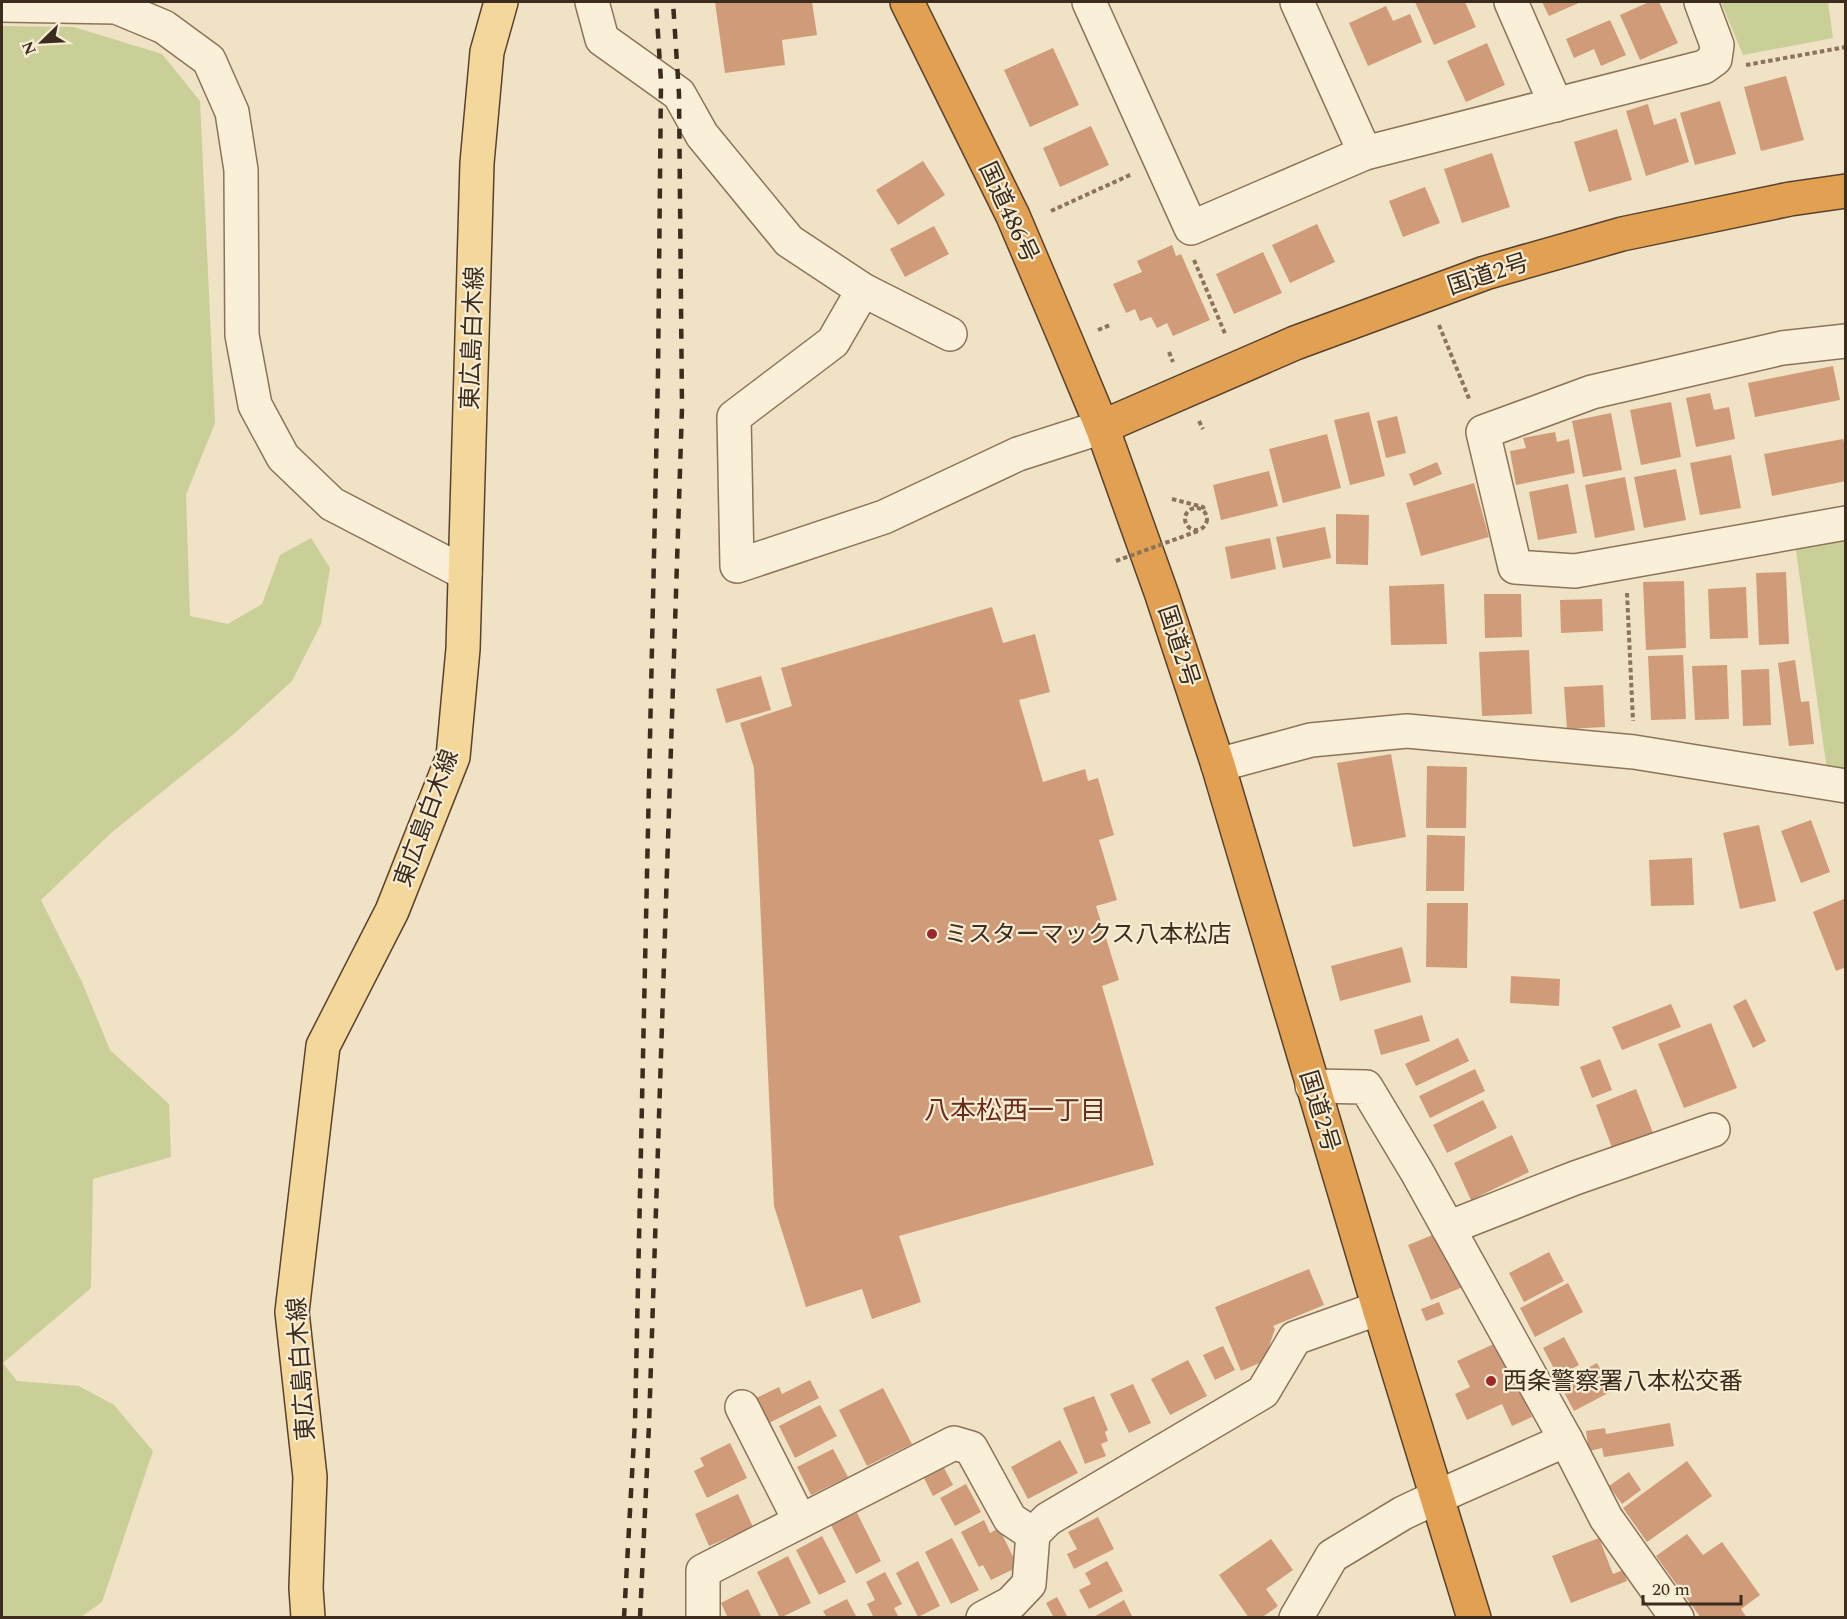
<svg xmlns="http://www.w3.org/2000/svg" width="1847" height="1619" font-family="Spectral,'Noto Sans JP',serif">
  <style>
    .green { fill: #c9cf97 }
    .building { fill: #d09b78 }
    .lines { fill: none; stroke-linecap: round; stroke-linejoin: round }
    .minor-casing { stroke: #8c7359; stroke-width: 36 }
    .major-casing { stroke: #59412e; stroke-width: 36 }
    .highway-casing { stroke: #59412e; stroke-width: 36 }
    .path { stroke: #8c7359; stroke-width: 4; stroke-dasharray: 4.5 3; stroke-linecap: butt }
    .minor { stroke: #faefd8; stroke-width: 33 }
    .major { stroke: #f4d79a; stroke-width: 33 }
    .highway { stroke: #e2a152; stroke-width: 33 }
    .rail { stroke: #3b2c1e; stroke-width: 4.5; stroke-dasharray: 10 10; stroke-linecap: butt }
    .path-bridge { stroke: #8c7359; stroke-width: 4; stroke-dasharray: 4.5 3; stroke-linecap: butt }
    .poi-dot { fill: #9d2729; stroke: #f7ecd4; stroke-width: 2 }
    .labels { text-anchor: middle; stroke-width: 4.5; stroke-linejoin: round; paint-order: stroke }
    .street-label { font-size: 24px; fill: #3b2c1e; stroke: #f7ecd4 }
    .poi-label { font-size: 24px; fill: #3b2c1e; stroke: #f7ecd4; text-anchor: start }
    .neighbourhood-label { font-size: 26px; fill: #692b1b; stroke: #f7ecd4 }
  </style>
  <rect width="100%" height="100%" fill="#f0e2c4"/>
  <g class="green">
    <polygon points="1721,2 1828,2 1833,38 1743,55"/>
    <polygon points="2,26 74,27 162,54 200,101 215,423 186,495 190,616 228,624 262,604 280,555 311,538 330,568 321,624 292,681 235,733 111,833 41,900 82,982 110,1050 169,1104 171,1157 93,1179 91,1288 3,1363 17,1381 79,1386 114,1405 153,1451 102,1602 81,1617 2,1617"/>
    <polygon points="1845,536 1845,779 1828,777 1795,544"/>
  </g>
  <g class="building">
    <polygon points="715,2 812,2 817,35 782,40 785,65 725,73"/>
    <polygon points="1415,2 1465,2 1476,27 1434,45"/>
    <polygon points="1542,2 1581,2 1549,16"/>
    <polygon points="1649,2 1659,2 1678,43 1640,60 1620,15"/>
    <polygon points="1386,6 1393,21 1410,14 1422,42 1368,66 1349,23"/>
    <polygon points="1610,20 1626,55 1601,66 1594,49 1574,58 1566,39"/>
    <polygon points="1487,43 1505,85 1466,102 1447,61"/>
    <polygon points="1053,48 1079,105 1030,127 1004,70"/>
    <polygon points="1786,76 1804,140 1761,151 1744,87"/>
    <polygon points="1720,101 1736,154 1695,165 1680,113"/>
    <polygon points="1648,104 1654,125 1676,118 1689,162 1646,176 1626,111"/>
    <polygon points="1091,126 1109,165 1060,187 1043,148"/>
    <polygon points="1617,129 1632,180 1589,192 1574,142"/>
    <polygon points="1492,153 1510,207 1462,223 1444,169"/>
    <polygon points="923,161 945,195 898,225 876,190"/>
    <polygon points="1425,187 1440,223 1403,237 1389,201"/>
    <polygon points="1317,224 1335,262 1290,283 1272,245"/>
    <polygon points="934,226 949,254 905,277 890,249"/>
    <polygon points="1172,245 1176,256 1181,254 1210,320 1173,336 1167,323 1157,328 1151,317 1140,321 1135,309 1126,313 1113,284 1142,272 1137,261"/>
    <polygon points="1263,252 1282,293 1234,314 1216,274"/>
    <polygon points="1833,366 1840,400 1755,417 1748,383"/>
    <polygon points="1710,393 1714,410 1729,407 1735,439 1696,447 1686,398"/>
    <polygon points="1671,402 1681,457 1641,465 1630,410"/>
    <polygon points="1369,412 1385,476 1350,485 1334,420"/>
    <polygon points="1611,413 1622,470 1583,477 1572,421"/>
    <polygon points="1397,416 1406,453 1386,458 1377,421"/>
    <polygon points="1555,432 1557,442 1569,439 1575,473 1516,485 1510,451 1526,448 1523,438"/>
    <polygon points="1327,434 1341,488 1283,503 1269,449"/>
    <polygon points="1843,439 1846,450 1846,481 1772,496 1764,454"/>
    <polygon points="1731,455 1741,508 1700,515 1690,463"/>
    <polygon points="1437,462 1442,474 1414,486 1409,474"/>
    <polygon points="1676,469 1686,520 1644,528 1634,477"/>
    <polygon points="1269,471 1278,506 1221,520 1213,485"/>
    <polygon points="1625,477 1635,530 1595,538 1585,485"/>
    <polygon points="1474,483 1489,537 1421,556 1406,503"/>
    <polygon points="1568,484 1577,533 1538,540 1529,492"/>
    <polygon points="1336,514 1369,515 1368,565 1336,564"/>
    <polygon points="1325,527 1331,558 1283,568 1276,537"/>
    <polygon points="1270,538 1276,569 1231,579 1225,547"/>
    <polygon points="1786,572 1789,644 1759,645 1756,573"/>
    <polygon points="1684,581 1686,648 1646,650 1643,582"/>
    <polygon points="1444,584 1447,644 1391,645 1389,586"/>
    <polygon points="1746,587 1748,638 1710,639 1708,589"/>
    <polygon points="1484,594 1521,594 1522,637 1485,638"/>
    <polygon points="1602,599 1603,631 1561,633 1560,600"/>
    <polygon points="992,607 1003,643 1035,634 1050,692 1019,700 1043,782 1085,769 1088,781 1098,778 1114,835 1099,840 1117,900 1096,906 1119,980 1102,986 1154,1165 899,1236 921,1302 872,1319 862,1289 806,1307 774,1206 754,768 740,723 792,706 781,668"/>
    <polygon points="1529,650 1532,714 1482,716 1479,652"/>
    <polygon points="1683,655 1686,719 1651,720 1648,656"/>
    <polygon points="1795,660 1801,702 1809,701 1814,744 1789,746 1778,663"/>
    <polygon points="1727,665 1729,719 1695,720 1692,666"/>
    <polygon points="1769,669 1771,725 1743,726 1741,670"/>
    <polygon points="761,676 771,710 726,723 716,689"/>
    <polygon points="1603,685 1605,727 1567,729 1564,687"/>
    <polygon points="1391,754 1406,837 1353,847 1337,763"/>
    <polygon points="1427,766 1467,767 1466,828 1426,828"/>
    <polygon points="1811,820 1830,872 1801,883 1781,831"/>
    <polygon points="1759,825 1776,901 1740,909 1723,833"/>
    <polygon points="1427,835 1465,836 1464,891 1426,891"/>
    <polygon points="1692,858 1694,905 1651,906 1649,860"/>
    <polygon points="1846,898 1846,967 1836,971 1813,912"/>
    <polygon points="1427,903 1468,903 1467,968 1426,967"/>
    <polygon points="1402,947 1411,982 1340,1001 1331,966"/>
    <polygon points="1511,976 1560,979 1559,1006 1510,1003"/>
    <polygon points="1746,999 1766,1041 1753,1048 1733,1006"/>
    <polygon points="1671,1004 1681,1027 1622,1050 1612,1027"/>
    <polygon points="1422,1015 1430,1041 1381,1055 1374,1030"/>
    <polygon points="1711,1023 1737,1088 1684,1108 1658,1044"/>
    <polygon points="1458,1038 1469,1061 1416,1086 1405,1064"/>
    <polygon points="1600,1059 1612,1090 1592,1098 1580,1067"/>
    <polygon points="1475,1069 1485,1091 1430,1118 1419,1096"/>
    <polygon points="1636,1089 1655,1138 1614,1153 1596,1105"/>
    <polygon points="1483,1100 1497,1128 1447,1153 1433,1125"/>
    <polygon points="1512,1135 1529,1172 1471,1200 1454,1163"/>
    <polygon points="1440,1232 1463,1287 1431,1300 1408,1245"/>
    <polygon points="1549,1252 1564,1281 1524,1302 1509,1273"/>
    <polygon points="1309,1269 1324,1305 1273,1326 1275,1329 1264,1361 1241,1371 1215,1307"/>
    <polygon points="1568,1283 1583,1312 1535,1337 1520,1308"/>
    <polygon points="1439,1302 1444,1314 1426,1321 1421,1309"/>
    <polygon points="1564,1337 1579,1365 1558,1376 1543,1348"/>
    <polygon points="1500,1341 1513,1375 1532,1417 1512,1426 1502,1404 1467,1420 1455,1394 1470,1387 1457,1361"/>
    <polygon points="1223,1346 1235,1370 1215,1380 1203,1355"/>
    <polygon points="1188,1360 1207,1396 1170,1415 1151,1379"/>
    <polygon points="1597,1363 1612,1391 1574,1411 1559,1383"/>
    <polygon points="810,1380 819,1398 769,1423 765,1415 761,1417 752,1400 779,1387 782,1394"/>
    <polygon points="1133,1384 1151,1423 1129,1433 1110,1394"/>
    <polygon points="883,1388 912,1444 867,1466 839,1410"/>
    <polygon points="1094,1396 1108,1430 1105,1432 1108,1441 1101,1444 1106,1456 1085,1464 1063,1408"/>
    <polygon points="820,1405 837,1436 795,1458 779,1426"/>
    <polygon points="1670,1423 1674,1446 1604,1457 1602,1448 1589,1451 1586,1431 1605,1428 1606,1434"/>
    <polygon points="1060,1440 1078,1473 1028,1499 1011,1467"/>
    <polygon points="730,1443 747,1478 707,1498 694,1471 704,1466 700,1458"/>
    <polygon points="833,1449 848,1477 811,1495 797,1467"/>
    <polygon points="1687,1461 1712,1496 1647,1542 1623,1508"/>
    <polygon points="943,1466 953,1485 933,1496 923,1476"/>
    <polygon points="1629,1472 1641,1490 1622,1504 1609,1486"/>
    <polygon points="966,1484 981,1512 955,1526 940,1498"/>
    <polygon points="738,1494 753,1527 709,1546 695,1514"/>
    <polygon points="857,1513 881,1561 856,1574 831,1525"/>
    <polygon points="1098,1517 1114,1549 1074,1569 1067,1554 1077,1549 1068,1532"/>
    <polygon points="984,1520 990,1533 999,1528 1018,1567 991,1580 983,1565 979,1567 961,1532"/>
    <polygon points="1687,1534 1703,1555 1722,1542 1760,1595 1741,1609 1747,1618 1701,1618 1656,1556"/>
    <polygon points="822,1536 846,1582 819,1595 796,1550"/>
    <polygon points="952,1538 979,1590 951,1604 925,1552"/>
    <polygon points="1599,1538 1613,1574 1623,1570 1627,1581 1571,1603 1552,1556"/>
    <polygon points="1271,1539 1293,1570 1266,1589 1278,1606 1261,1618 1249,1618 1219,1575"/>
    <polygon points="788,1556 811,1603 780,1618 757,1572"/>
    <polygon points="918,1561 940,1606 918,1617 896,1573"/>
    <polygon points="1107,1561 1123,1591 1089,1609 1079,1590 1091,1584 1085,1573"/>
    <polygon points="885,1572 902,1604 894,1608 899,1618 874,1618 867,1604 875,1600 866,1582"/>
    <polygon points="748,1589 762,1618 728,1618 721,1603"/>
    <polygon points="1057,1597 1068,1618 1054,1618 1046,1603"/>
    <polygon points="847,1599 857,1618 827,1618 823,1611"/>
    <polygon points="1124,1600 1133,1618 1092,1618"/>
  </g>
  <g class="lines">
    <defs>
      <g id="minor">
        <polyline points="592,2 602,39 679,94 702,135 789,241 863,290 950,334"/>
        <polyline points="1089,2 1191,228 1365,153 1704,67 1715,59 1717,45 1701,2"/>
        <polyline points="1297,2 1365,153"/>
        <polyline points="1511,2 1556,105"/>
        <polyline points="2,5 116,7 164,27 209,60 232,112 241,170 242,335 255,405 283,457 332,504 465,573"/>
        <polyline points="863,290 833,342 734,417 737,566 884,517 1018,454 1102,427"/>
        <polyline points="1846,341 1782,348 1592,392 1483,432 1515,567 1575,571 1846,523"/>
        <polyline points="1218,765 1311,740 1407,731 1634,752 1846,786"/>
        <polyline points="1312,1086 1366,1087 1417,1172 1566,1440 1606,1518 1677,1618"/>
        <polyline points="1448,1228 1575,1178 1713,1130"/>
        <polyline points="742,1407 800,1521"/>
        <polyline points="703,1618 703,1571 954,1443 971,1448 1010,1519 1033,1534"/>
        <polyline points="983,1618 1011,1603 1029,1584 1033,1534 1048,1519 1263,1392 1295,1338 1379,1308"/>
        <polyline points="1296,1618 1332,1556 1403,1513 1437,1497 1566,1440"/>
      </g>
      <polyline id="major" points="308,1618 306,1588 310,1477 292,1312 323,1046 392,911 453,757 463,649 477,163 487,52 501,2"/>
      <g id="highway">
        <polyline points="907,2 1013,216 1067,343 1102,427 1162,595 1218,765 1379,1308 1474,1618"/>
        <polyline points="1102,427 1295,343 1485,273 1622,234 1790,199 1846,191"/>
      </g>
    </defs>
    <use href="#minor" class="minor-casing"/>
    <use href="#major" class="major-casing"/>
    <use href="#highway" class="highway-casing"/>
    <g class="path">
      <polyline points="1746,65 1846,47"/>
      <polyline points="1051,211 1132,174"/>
      <polyline points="1194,260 1226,336"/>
      <polyline points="1439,325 1470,401"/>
      <polyline points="1098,330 1110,325"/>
      <polyline points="1169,352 1173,362"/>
      <polyline points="1199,421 1203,429"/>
      <polyline points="1172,499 1203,507 1205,511"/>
      <circle cx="1196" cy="519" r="11"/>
      <polyline points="1627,593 1633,721"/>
    </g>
    <use href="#minor" class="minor"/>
    <use href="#major" class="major"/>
    <use href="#highway" class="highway"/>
    <g class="rail">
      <polyline points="624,1618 635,1421 658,373 661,81 656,2"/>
      <polyline points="640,1618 649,1425 682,408 679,94 673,2"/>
    </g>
    <polyline class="path-bridge" points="1116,561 1198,531"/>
  </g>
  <g class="poi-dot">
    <circle cx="932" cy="934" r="6"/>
    <circle cx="1491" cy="1381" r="6"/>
  </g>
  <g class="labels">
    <g class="street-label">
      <text transform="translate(1009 212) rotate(65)" y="8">国道486号</text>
      <text transform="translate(1488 274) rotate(-18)" y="8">国道2号</text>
      <text transform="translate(472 338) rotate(-88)" y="8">東広島白木線</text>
      <text transform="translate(1179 646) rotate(72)" y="8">国道2号</text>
      <text transform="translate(426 818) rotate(-70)" y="8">東広島白木線</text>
      <text transform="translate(1320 1111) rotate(73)" y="8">国道2号</text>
      <text transform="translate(301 1369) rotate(-94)" y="8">東広島白木線</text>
    </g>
    <g class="poi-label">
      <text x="944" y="942">ミスターマックス八本松店</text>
      <text x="1503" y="1389">西条警察署八本松交番</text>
    </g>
    <g class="neighbourhood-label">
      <text x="1015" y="1119">八本松西一丁目</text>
    </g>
  </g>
  <rect width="1847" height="1619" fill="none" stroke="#3b2c1e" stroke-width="6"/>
  <g transform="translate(42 42) rotate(246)" stroke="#f7ecd4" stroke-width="4.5" paint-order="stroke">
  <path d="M0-4.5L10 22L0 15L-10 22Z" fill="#3b2c1e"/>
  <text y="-9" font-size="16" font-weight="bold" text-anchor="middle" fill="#3b2c1e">N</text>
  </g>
  <path d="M1643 1595v9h98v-9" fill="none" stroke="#3b2c1e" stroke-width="3"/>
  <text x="1652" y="1595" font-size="18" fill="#3b2c1e" stroke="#f7ecd4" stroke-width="4.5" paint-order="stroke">20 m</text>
</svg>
